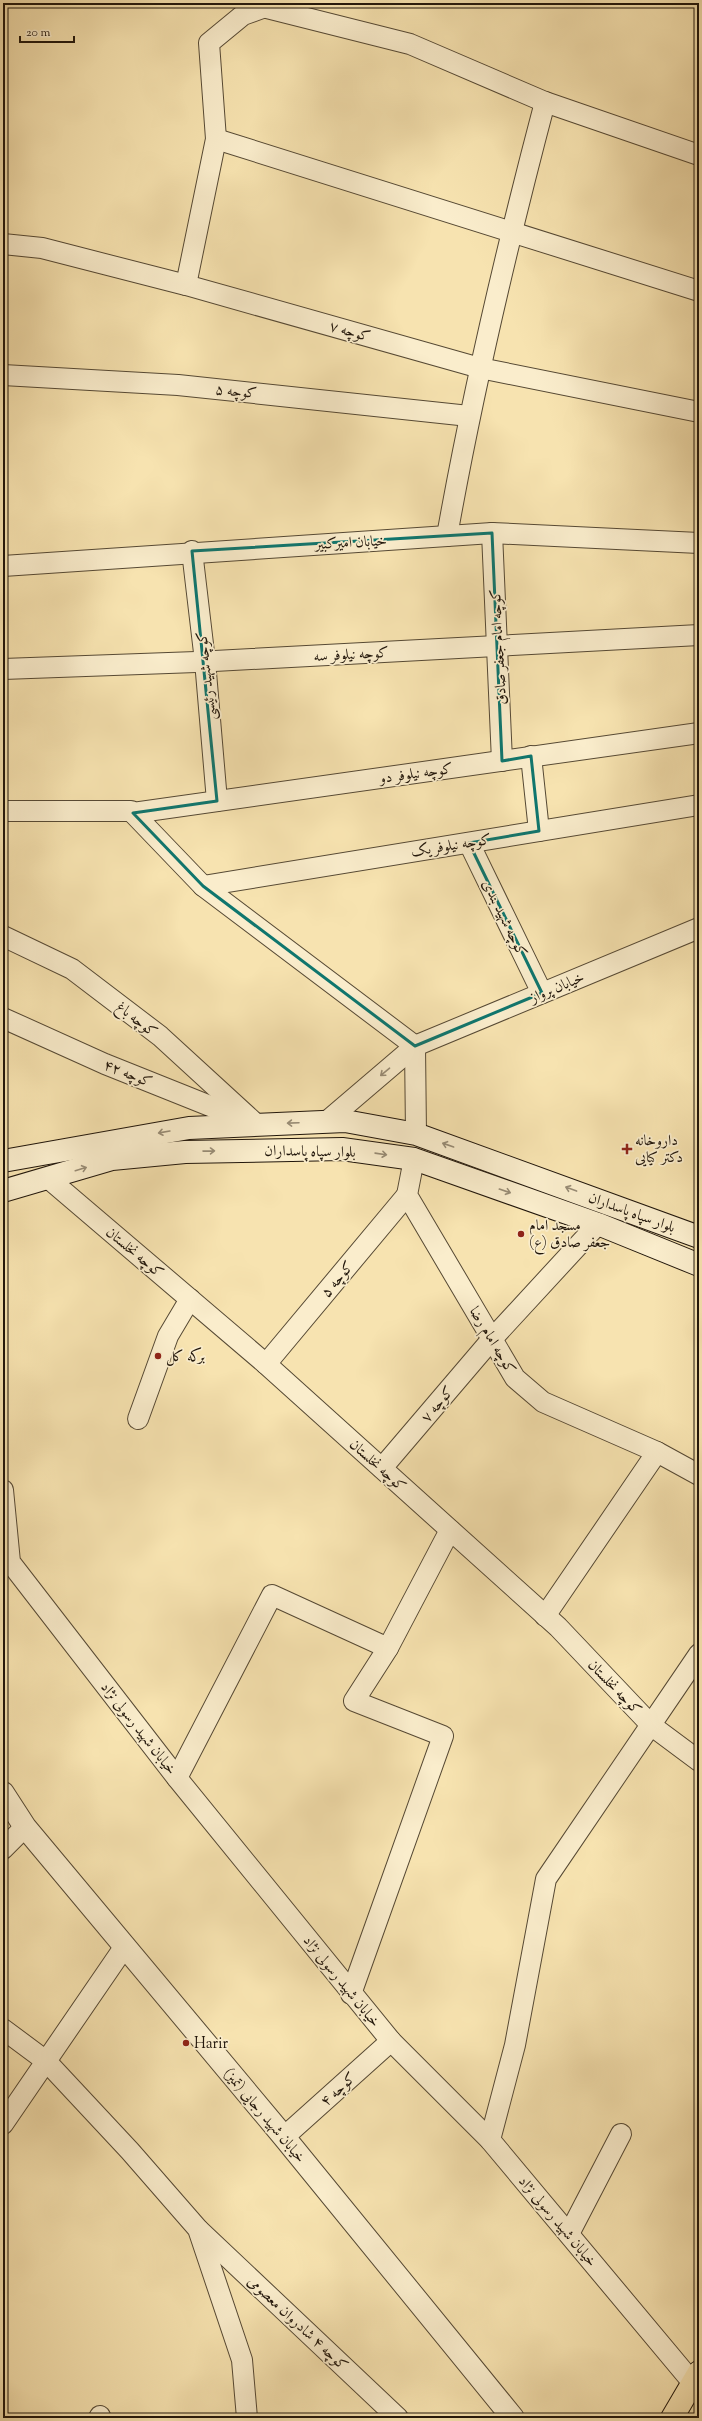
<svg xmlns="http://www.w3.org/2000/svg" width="702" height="2421" font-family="'Sorts Mill Goudy',Amiri,serif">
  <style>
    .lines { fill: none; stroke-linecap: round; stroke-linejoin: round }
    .minor-casing { stroke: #564934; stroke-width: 22 }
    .tertiary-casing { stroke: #564934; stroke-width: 24 }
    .secondary-casing { stroke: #21160b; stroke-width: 24 }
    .trunk-casing { stroke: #21160b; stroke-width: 24 }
    .minor { stroke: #faedcc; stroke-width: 20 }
    .tertiary { stroke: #faedcc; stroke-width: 22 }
    .secondary { stroke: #faedcc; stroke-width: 22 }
    .trunk { stroke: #f7e3b0; stroke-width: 22 }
    .oneway { stroke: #988c75 }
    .marked { fill: none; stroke: #0f766e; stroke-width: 3; stroke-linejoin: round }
    .poi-dot { fill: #8f2418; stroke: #faedcc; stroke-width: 1.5 }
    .labels { text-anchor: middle; stroke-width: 3.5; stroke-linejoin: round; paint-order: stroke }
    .street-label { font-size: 15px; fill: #21160b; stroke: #faedcc }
    .poi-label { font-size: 15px; fill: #21160b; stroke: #faedcc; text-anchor: start }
  </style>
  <rect width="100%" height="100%" fill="#f7e3b0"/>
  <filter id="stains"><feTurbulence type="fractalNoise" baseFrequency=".005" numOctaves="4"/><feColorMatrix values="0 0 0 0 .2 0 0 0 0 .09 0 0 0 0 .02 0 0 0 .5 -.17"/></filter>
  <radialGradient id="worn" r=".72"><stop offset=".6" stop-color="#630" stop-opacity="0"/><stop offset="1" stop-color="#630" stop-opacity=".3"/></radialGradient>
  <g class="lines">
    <defs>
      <g id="minor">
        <polyline points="267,8 410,44 545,102 699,155"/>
        <polyline points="216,139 699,291"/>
        <polyline points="3,244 42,248 186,285 480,368 699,412"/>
        <polyline points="186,285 216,139 209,43 243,15 276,3"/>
        <polyline points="3,375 178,385 469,416"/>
        <polyline points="492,533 502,761"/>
        <path d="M447,536C473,390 507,246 545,102"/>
        <polyline points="192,551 205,661 217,801"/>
        <polyline points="3,566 492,533 699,543"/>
        <polyline points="3,669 196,662 699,635"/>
        <polyline points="531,756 539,831"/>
        <polyline points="3,811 131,811 203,886 415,1046"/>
        <polyline points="133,813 699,733"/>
        <polyline points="469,843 542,993"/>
        <polyline points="203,886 699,805"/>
        <polyline points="3,936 72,969 160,1036 256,1124"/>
        <polyline points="3,1018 105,1064 245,1120"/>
        <polyline points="415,1046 416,1134"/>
        <polyline points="326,1122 415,1046 699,928"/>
        <polyline points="414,1159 407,1195 515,1378 543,1402 657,1452 699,1475"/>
        <polyline points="49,1179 266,1364 558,1627 652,1726 699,1761"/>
        <polyline points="266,1364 407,1195"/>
        <polyline points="138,1419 168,1336 190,1299"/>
        <polyline points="382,1468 492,1339 598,1224"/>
        <polyline points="3,1490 10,1562 177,1778 391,2041 490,2140 693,2383"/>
        <polyline points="545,1616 657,1452"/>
        <polyline points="177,1778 272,1595 388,1648 450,1530"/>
        <polyline points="3,1849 25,1827"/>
        <polyline points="351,1994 443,1736 354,1701 388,1648"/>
        <polyline points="3,2029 46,2061 130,2151 198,2229 242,2360 247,2418"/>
        <polyline points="3,2124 125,1946"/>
        <polyline points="284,2137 391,2041"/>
        <polyline points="490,2140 515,2045 546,1879 699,1654"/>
        <polyline points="199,2230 398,2418"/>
        <polyline points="569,2234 621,2134"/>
        <polyline points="99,2418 100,2416"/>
      </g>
      <polyline id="tertiary" points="3,1793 25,1827 284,2137 513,2418"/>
      <g id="secondary">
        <polyline points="3,1161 189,1128 345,1121 416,1134 699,1237"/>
        <polyline points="3,1191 112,1159 185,1152 342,1149 414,1159 598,1224 699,1265"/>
      </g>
      <polyline id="trunk" points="672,2418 699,2372"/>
    </defs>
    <use href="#minor" class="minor-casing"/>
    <use href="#tertiary" class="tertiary-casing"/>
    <use href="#secondary" class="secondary-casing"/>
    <use href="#trunk" class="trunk-casing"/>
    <use href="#minor" class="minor"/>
    <use href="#tertiary" class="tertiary"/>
    <use href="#secondary" class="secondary"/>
    <use href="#trunk" class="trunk"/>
  </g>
  <defs><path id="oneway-shaft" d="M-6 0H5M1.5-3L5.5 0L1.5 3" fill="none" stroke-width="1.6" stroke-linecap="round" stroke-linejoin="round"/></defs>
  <g class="oneway">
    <use href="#oneway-shaft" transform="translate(385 1072) rotate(140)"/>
    <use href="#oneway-shaft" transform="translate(293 1123) rotate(178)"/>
    <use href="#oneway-shaft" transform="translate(164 1132) rotate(170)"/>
    <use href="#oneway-shaft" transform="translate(448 1145) rotate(-161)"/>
    <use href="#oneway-shaft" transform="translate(209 1151) rotate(-1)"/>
    <use href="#oneway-shaft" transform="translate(381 1154) rotate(8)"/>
    <use href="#oneway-shaft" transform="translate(81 1169) rotate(-17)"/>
    <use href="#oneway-shaft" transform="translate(571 1189) rotate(-160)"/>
    <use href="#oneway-shaft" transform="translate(505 1191) rotate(19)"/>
  </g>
  <path class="marked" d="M492,533L502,761L531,756L539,831L469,843L542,993L415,1046L203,886L133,813L217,801L192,551Z"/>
  <g class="poi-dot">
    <path d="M625 1143h4v4h4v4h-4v4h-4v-4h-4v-4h4z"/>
    <circle cx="521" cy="1234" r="4"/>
    <circle cx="158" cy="1356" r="4"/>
    <circle cx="186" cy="2043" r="4"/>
  </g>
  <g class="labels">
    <g class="street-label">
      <text transform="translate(350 331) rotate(16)" y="5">کوچه ۷</text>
      <text transform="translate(236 391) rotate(6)" y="5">کوچه ۵</text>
      <text transform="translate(351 542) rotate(-3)" y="5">خیابان امیرکبیر</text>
      <text transform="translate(498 647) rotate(-93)" y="5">کوچه امام جعفر صادق</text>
      <text transform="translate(351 654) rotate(-3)" y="5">کوچه نیلوفر سه</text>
      <text transform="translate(206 676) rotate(-96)" y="5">کوچه شهید رئیسی</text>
      <text transform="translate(416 773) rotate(-8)" y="5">کوچه نیلوفر دو</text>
      <text transform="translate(451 845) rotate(-9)" y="5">کوچه نیلوفر یک</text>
      <text transform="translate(505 918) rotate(64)" y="5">کوچه شهید بندی</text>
      <text transform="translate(557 987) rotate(-23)" y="5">خیابان پرواز</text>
      <text transform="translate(137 1019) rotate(38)" y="5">کوچه باغ</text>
      <text transform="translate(128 1073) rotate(22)" y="5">کوچه ۴۲</text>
      <text transform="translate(310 1151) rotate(1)" y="5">بلوار سپاه پاسداران</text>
      <text transform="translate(632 1212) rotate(20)" y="5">بلوار سپاه پاسداران</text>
      <text transform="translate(135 1252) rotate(40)" y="5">کوچه نخلستان</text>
      <text transform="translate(337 1279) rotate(-50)" y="5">کوچه ۵</text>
      <text transform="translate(493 1340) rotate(59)" y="5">کوچه امام رضا</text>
      <text transform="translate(437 1404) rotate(-50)" y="5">کوچه ۷</text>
      <text transform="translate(378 1465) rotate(42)" y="5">کوچه نخلستان</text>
      <text transform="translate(615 1687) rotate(46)" y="5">کوچه نخلستان</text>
      <text transform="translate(139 1728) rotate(52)" y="5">خیابان شهید رسولی نژاد</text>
      <text transform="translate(342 1981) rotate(51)" y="5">خیابان شهید رسولی نژاد</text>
      <text transform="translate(338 2089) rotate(-42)" y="5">کوچه ۴</text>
      <text transform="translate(265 2115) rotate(50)" y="5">خیابان شهید رجایی (تمیز)</text>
      <text transform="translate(558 2221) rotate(50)" y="5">خیابان شهید رسولی نژاد</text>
      <text transform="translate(298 2323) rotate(43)" y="5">کوچه ۴ شادروان معصومی</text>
    </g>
    <g class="poi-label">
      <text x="635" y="1145">داروخانه<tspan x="635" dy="17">دکتر کیایی</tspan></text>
      <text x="529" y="1230">مسجد امام<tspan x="529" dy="17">جعفر صادق (ع)</tspan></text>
      <text x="166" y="1361">برکه کل</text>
      <text x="194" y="2048">Harir</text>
    </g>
  </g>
  <rect width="702" height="2421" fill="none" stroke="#f7e3b0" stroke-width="16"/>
  <rect x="4" y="4" width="694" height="2413" fill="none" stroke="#21160b" stroke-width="2"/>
  <rect x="8" y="8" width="686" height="2405" fill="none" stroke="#21160b"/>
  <path d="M20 36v6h54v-6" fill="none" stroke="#21160b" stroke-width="2"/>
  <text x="26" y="36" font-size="12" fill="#21160b" stroke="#faedcc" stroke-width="3" paint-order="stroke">20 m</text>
  <rect width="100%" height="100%" filter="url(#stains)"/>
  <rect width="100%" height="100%" fill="url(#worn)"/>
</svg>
